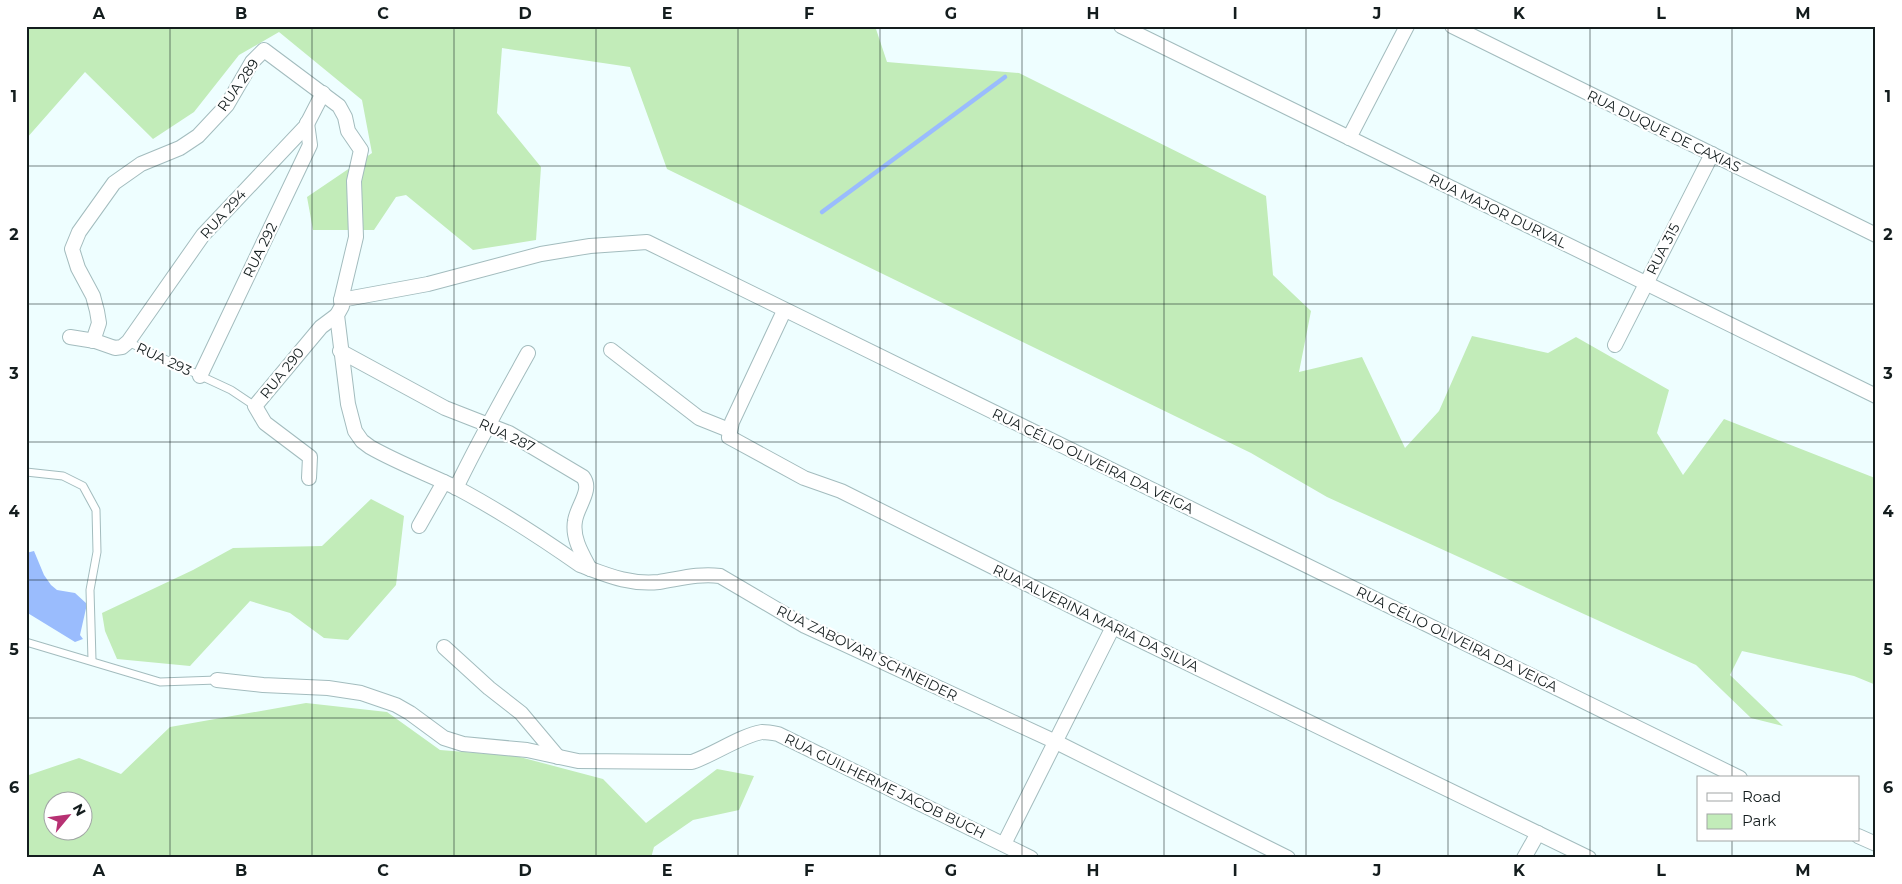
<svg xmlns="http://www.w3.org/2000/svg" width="1902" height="884" font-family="Montserrat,sans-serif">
  <rect width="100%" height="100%" fill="#eefeff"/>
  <g fill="#c2ecb9" fill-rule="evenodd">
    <path d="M26,26H875L887,62L1019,73L1266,196L1273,275L1311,311L1299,372L1362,357L1405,448L1439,411L1472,336L1548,353L1576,337L1669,390L1657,433L1683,475L1724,419L1875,478L1876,685L1854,676L1742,651L1730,675L1783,726L1751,718L1696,665L1327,497L1251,453L667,169L630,67L502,48L497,113L541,167L536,240L473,250L406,195L396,197L374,230H313L307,197L372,153L362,100L279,32L239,55L194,112L153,139L85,72L26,139Z"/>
    <path d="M371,499L404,516L396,585L348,640L324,638L290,613L250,601L190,666L117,659L105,631L102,613L193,570L233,548L322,546Z"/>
    <path d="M306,703L387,712L440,750L516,756L603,779L646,823L717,769L754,776L739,810L693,820L654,847L651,858H26V776L79,758L121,774L170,727ZM52,802H82V832H52Z"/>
  </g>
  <path fill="#9abcfd" d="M34,551L44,575L51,585L57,590L75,593L87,604L80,635L83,639L75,642L26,612V553Z"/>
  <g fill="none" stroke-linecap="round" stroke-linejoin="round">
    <path stroke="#9abcfd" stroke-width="4.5" d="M822,212L1005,77"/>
    <g stroke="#a3bcbe" stroke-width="9">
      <g id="service">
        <path d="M128,342L231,390L255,406"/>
        <path d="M26,472L63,476L83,486L96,510L97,552L90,590L92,660"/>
        <path d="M26,642L160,682L217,680"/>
      </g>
    </g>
    <g stroke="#a3bcbe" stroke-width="16">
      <g id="minor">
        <path d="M1121,26L1876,396"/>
        <path d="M1452,26L1876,235"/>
        <path d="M1349,138L1407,26"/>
        <path d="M341,300L428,284L541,254L590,246L647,242L1740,778"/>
        <path d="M784,311L732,422L729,437L804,478L841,491L1113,627L1589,858"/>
        <path d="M70,337L95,341L115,348L122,347L128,342L203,235L306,126L323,93"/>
        <path d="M93,341L99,323L97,311L93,296L78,268L72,249L79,232L114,183L141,164L180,148L198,136L227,105L252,62L264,50L339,106L345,117L348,131L361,150L354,181L356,237L341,300L342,306L337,315L348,404L355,431L362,441L370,447C398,463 428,474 457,488C500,511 540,537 580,565C607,575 629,585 659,582C679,579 699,573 720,576L805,626L1056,742L1288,858"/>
        <path d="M1615,345L1712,154"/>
        <path d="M611,350L699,418L729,430"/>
        <path d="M340,351L445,408L509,433L583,477C593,490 577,506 575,521C572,538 582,554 590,569"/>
        <path d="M200,376L310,145L307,123"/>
        <path d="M309,478L310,457L265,423L255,406L321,327L337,315"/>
        <path d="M456,488C478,442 503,398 528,353"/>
        <path d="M419,526L444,482"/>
        <path d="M444,647L489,688L521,713L558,757"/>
        <path d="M217,680L263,685L328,688L361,693L396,705L410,713L444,738L463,744L527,750L578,761L692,762C715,754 740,736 762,732C768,732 773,733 778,734L1031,858"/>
        <path d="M1858,836L1876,844"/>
        <path d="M1004,844L1113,627"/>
        <path d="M1524,858L1538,833"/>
      </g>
    </g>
    <use href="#service" stroke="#fff" stroke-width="7"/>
    <use href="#minor" stroke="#fff" stroke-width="14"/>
  </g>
  <path fill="none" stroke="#141d1e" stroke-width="1" stroke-opacity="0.55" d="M170,26V858M312,26V858M454,26V858M596,26V858M738,26V858M880,26V858M1022,26V858M1164,26V858M1306,26V858M1448,26V858M1590,26V858M1732,26V778M26,166H1876M26,304H1876M26,442H1876M26,580H1876M26,718H1876M1732,840V858"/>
  <g text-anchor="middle" stroke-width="4.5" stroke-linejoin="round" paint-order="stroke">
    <g font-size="14" fill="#141d1e" stroke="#fff">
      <text transform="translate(238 85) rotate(-55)" y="5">RUA 289</text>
      <text transform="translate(1664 131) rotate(26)" y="5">RUA DUQUE DE CAXIAS</text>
      <text transform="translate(1498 211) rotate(26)" y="5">RUA MAJOR DURVAL</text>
      <text transform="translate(223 214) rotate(-48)" y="5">RUA 294</text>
      <text transform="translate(1663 249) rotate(-63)" y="5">RUA 315</text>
      <text transform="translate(260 250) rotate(-64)" y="5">RUA 292</text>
      <text transform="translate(164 359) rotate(25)" y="5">RUA 293</text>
      <text transform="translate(282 373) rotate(-51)" y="5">RUA 290</text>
      <text transform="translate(507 435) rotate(25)" y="5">RUA 287</text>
      <text transform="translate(1093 461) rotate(26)" y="5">RUA CÉLIO OLIVEIRA DA VEIGA</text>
      <text transform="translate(1096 618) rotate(26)" y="5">RUA ALVERINA MARIA DA SILVA</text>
      <text transform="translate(1457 639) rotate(26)" y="5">RUA CÉLIO OLIVEIRA DA VEIGA</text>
      <text transform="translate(867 653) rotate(26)" y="5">RUA ZABOVARI SCHNEIDER</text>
      <text transform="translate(885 786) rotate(26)" y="5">RUA GUILHERME JACOB BUCH</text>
    </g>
  </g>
  <rect width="1902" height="884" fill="none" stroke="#ffffff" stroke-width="55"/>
  <rect x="1697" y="776" width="162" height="65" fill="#ffffff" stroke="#a1a5a5"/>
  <rect x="1707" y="793" width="25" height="8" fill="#ffffff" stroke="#a1a5a5"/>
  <text x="1742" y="802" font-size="15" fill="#141d1e">Road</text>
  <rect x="1707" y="814" width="25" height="15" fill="#c2ecb9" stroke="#a1a5a5"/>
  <text x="1742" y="826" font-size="15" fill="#141d1e">Park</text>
  <g transform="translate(68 816) rotate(61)"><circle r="24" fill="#ffffff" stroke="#a1a5a5"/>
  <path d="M0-4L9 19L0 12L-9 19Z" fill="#b73173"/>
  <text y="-8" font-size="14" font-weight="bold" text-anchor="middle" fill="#141d1e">N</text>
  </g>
  <rect x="28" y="28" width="1846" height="828" fill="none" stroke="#141d1e" stroke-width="2"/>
  <g font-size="16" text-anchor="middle" font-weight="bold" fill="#141d1e">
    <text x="99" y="19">A</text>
    <text x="241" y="19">B</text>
    <text x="383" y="19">C</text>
    <text x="525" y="19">D</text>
    <text x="667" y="19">E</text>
    <text x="809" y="19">F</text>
    <text x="951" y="19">G</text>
    <text x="1093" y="19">H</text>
    <text x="1235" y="19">I</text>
    <text x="1377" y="19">J</text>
    <text x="1519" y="19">K</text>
    <text x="1661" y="19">L</text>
    <text x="1803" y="19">M</text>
    <text x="14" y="102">1</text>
    <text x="1888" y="102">1</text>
    <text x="14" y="240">2</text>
    <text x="1888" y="240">2</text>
    <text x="14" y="379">3</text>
    <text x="1888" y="379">3</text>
    <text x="14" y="517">4</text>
    <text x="1888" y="517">4</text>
    <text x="14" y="655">5</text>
    <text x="1888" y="655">5</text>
    <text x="14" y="793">6</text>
    <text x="1888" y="793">6</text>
    <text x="99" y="876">A</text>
    <text x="241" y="876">B</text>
    <text x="383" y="876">C</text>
    <text x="525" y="876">D</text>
    <text x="667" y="876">E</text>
    <text x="809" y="876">F</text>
    <text x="951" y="876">G</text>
    <text x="1093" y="876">H</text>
    <text x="1235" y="876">I</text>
    <text x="1377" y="876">J</text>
    <text x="1519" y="876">K</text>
    <text x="1661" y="876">L</text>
    <text x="1803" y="876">M</text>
  </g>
</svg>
